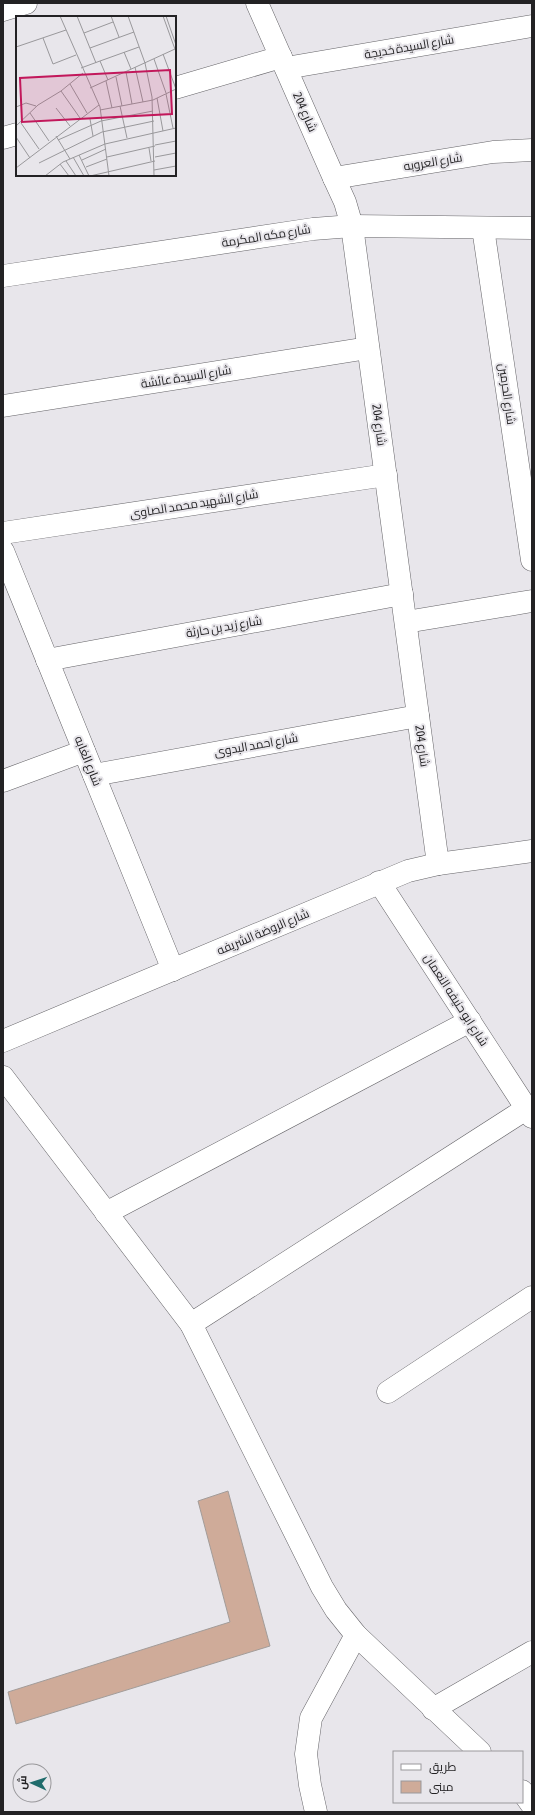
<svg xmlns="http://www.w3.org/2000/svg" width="535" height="1815" font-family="'Asap Condensed',Cairo,sans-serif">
  <rect width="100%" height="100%" fill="#e8e6eb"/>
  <path fill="#cfab99" stroke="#a29c99" d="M228,1491L270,1646L16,1724L8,1692L230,1622L198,1501Z"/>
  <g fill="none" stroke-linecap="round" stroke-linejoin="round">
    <g stroke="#656468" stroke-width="23">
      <g id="minor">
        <path d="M257,3L334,178L345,202L352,226L438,864"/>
        <path d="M3,10L26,3"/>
        <path d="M286,68L532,26"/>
        <path d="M175,88L281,57"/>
        <path d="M3,138L17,134"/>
        <path d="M334,178L493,152L532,150"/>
        <path d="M483,228L532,560"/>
        <path d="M3,276L313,229L352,226L532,228"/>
        <path d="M3,406L368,348"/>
        <path d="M3,533L386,475"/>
        <path d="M3,551L173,970"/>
        <path d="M406,622L532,601"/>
        <path d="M47,660L402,594"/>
        <path d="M94,775L418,716"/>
        <path d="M3,781L84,751"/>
        <path d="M379,882L532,1117"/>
        <path d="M3,1041L408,871L438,864L532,851"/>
        <path d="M3,1077L191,1324L322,1587L336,1610L356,1635L480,1752"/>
        <path d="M106,1213L470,1021"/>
        <path d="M191,1324L526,1109"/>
        <path d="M388,1392L532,1297"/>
        <path d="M433,1709L532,1652"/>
        <path d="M522,1791L532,1805"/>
        <path d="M316,1812L310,1785L306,1754L311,1718L356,1635"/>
      </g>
    </g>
    <use href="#minor" stroke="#fff" stroke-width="22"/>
  </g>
  <g text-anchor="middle" stroke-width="4" stroke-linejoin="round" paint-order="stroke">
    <g font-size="12" fill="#232224" stroke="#e8e6eb">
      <text transform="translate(409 47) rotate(-10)" y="4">شارع السيدة خديجة</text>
      <text transform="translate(305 112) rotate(66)" y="4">شارع 204</text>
      <text transform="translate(433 162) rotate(-9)" y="4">شارع العروبه</text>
      <text transform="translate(266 236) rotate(-9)" y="4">شارع مكه المكرمة</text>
      <text transform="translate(186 377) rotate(-9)" y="4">شارع السيدة عائشة</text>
      <text transform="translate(507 394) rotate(82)" y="4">شارع الحرمين</text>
      <text transform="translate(379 425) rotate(82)" y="4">شارع 204</text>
      <text transform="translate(194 504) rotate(-9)" y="4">شارع الشهيد محمد الصاوى</text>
      <text transform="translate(224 627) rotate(-10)" y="4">شارع زيد بن حارثة</text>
      <text transform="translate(256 745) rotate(-10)" y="4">شارع احمد البدوى</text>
      <text transform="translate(422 746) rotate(82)" y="4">شارع 204</text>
      <text transform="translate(88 761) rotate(68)" y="4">شارع الغابه</text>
      <text transform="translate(263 932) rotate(-23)" y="4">شارع الروضة الشريفه</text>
      <text transform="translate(456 1000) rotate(57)" y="4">شارع ابو حنيفه النعمان</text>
    </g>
  </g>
  <g transform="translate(16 16)">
    <rect width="160" height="160" fill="#e8e6eb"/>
    <path fill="none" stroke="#99989b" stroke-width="1" d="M44,0L84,91L93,160M61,0L80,47M95,0L103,21M112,0L129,47L136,81L138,160M147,0L160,36M150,0L160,29M68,17L97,6M27,22L37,48L60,39M0,31L50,14M74,32L118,16M108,36L115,53M147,38L160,73M138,43L150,77M119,51L127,86M65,52L84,45M110,56L116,88M100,61L106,90M92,64L84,45L123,31M90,65L96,92M54,68L71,97M74,72L159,33M45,75L64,102M150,78L157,112M141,82L147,115M104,90L111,122M0,91L10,87L20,90M40,92L54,110M84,94L137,84L160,73M14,97L33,125M74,103L77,120M5,107L23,133M0,110L22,89L45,75L67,57M40,120L54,143M0,121L14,142M42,124L85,105L137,95M139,129L160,125M133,132L135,145M63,139L73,160M57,141L68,160M91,141L139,130M139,141L160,137M66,144L90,133M50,145L60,160M23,147L86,116L138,105M44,148L53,160M70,151L91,143M0,152L83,89M138,154L160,150M29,160L47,146L89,128L160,112M74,160L139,145"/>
    <path fill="#c2185b" fill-opacity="0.15" stroke="#c2185b" stroke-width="2" d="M154,54L156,98L6,106L4,62Z"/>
    <rect width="160" height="160" fill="none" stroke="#232224" stroke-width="2"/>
  </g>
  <rect width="535" height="1815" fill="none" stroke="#232224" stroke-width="8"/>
  <rect x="393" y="1751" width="130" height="52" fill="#e8e6eb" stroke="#99989b"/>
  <rect x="401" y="1764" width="20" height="6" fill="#ffffff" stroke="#99989b"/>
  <text x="429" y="1771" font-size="12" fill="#232224">طريق</text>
  <rect x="401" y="1781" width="20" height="12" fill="#cfab99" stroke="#99989b"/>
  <text x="429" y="1791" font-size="12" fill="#232224">مبنى</text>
  <g transform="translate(32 1783) rotate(273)"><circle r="19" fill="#e8e6eb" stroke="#99989b"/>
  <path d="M0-3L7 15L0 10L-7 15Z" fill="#206c6c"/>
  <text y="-6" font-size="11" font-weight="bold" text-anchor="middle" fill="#232224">ش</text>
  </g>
</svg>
